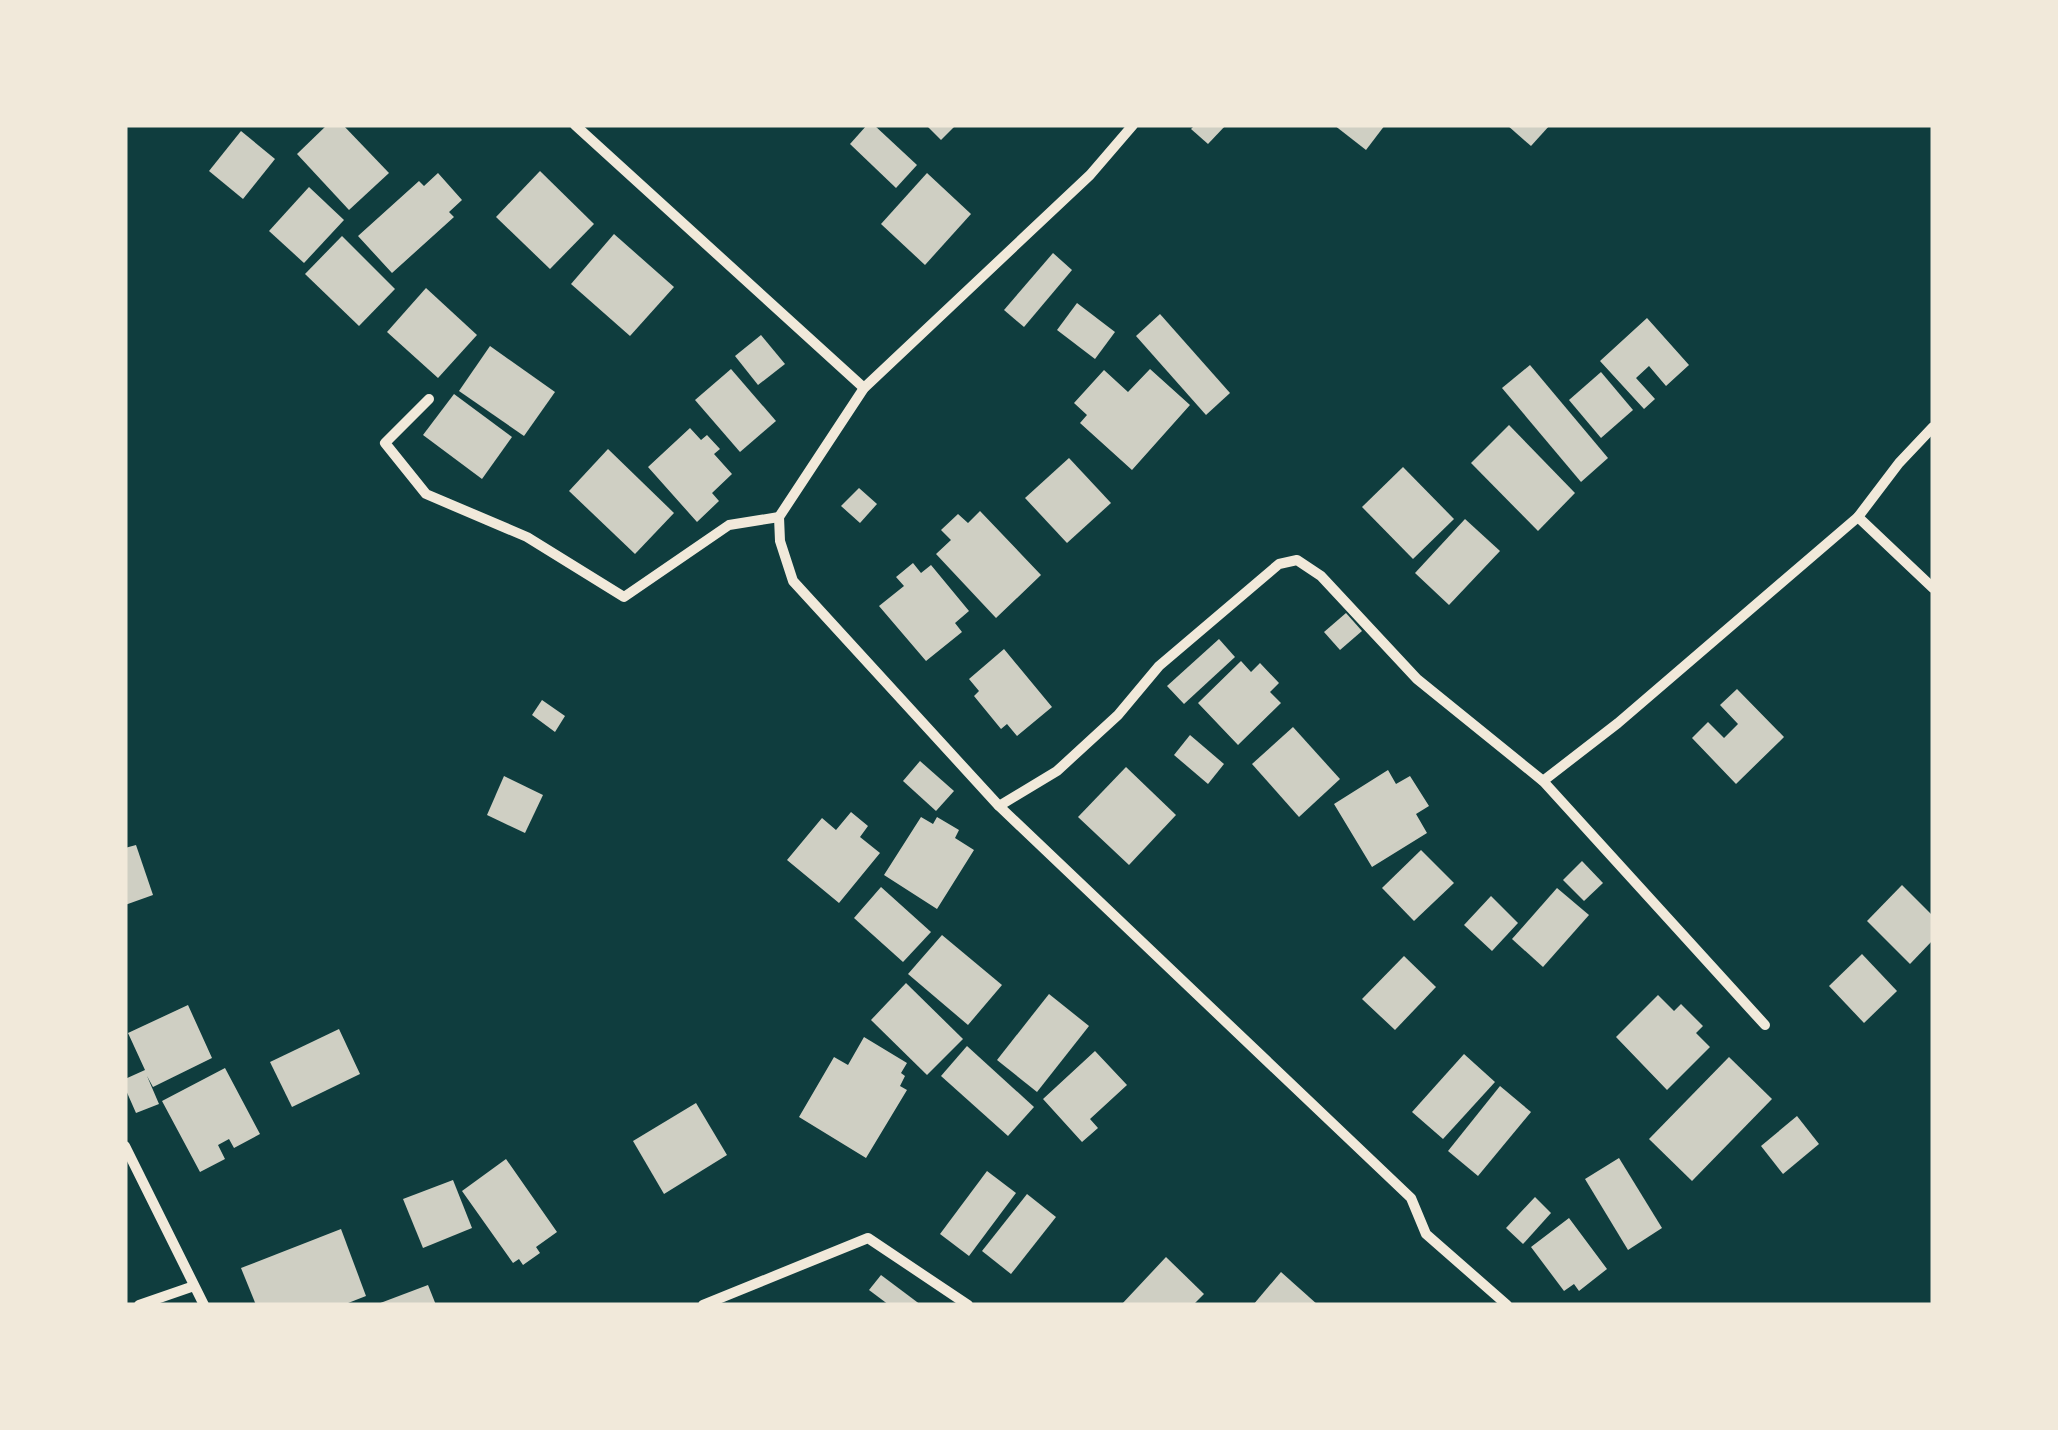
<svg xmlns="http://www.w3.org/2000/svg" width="2058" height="1430" font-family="'Space Grotesk',sans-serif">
  <rect width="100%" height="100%" fill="#0f3d3e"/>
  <g fill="#cfcfc3">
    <path d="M327,125H343L389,173L349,210L297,154Z"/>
    <path d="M867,125H874L917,165L896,188L850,144Z"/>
    <path d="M926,125H956L941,140Z"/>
    <path d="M1195,125H1226L1208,144L1191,129Z"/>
    <path d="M1334,125H1385L1366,150Z"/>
    <path d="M1507,125H1550L1531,146Z"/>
    <path d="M241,131L275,159L243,199L209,171Z"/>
    <path d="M540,171L594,224L550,269L496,217Z"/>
    <path d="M438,173L462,200L449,212L454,217L392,273L358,236L419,181L424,186Z"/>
    <path d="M927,173L971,214L925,265L881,224Z"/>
    <path d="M309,187L344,220L304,263L269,231Z"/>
    <path d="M614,234L674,287L630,336L571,284Z"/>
    <path d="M342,236L395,289L359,326L305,274Z"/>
    <path d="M1053,253L1072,270L1024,327L1004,310Z"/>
    <path d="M426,288L477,335L438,378L387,332Z"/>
    <path d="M1077,303L1115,332L1095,359L1057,330Z"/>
    <path d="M1160,314L1230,393L1206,415L1136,336Z"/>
    <path d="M1647,318L1689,365L1666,386L1649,366L1636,378L1655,399L1644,409L1600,361Z"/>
    <path d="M761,335L785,364L758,385L735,356Z"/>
    <path d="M490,346L555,392L524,436L459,391Z"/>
    <path d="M1530,365L1608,458L1581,482L1502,388Z"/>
    <path d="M731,369L776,421L740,452L695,400Z"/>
    <path d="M1150,369L1190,405L1132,470L1080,423L1087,415L1074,403L1104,370L1128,392Z"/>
    <path d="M1601,372L1633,410L1601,438L1569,400Z"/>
    <path d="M454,394L512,437L482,479L423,435Z"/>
    <path d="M1509,425L1575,493L1538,531L1471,463Z"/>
    <path d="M690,428L701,440L707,435L720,449L714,454L732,474L712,493L719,501L697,522L648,467Z"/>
    <path d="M608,449L674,513L635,554L569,491Z"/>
    <path d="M1069,458L1111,503L1067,543L1025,498Z"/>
    <path d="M1403,467L1454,519L1413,559L1362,507Z"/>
    <path d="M859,488L877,504L860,523L841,506Z"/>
    <path d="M980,511L1041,575L996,618L936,554L951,540L941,530L958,514L968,523Z"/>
    <path d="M1465,519L1500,551L1449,605L1415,573Z"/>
    <path d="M913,563L921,573L931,565L969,611L955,623L962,632L926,661L879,606L904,586L896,577Z"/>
    <path d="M1346,613L1362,631L1340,650L1324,632Z"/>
    <path d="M1219,639L1235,657L1184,704L1167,686Z"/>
    <path d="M1004,649L1052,707L1017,736L1007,724L1001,729L974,696L979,691L969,679Z"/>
    <path d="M1241,661L1251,672L1260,663L1279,683L1270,692L1281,703L1238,745L1198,703Z"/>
    <path d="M1737,689L1784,737L1736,784L1692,738L1708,722L1724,738L1738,724L1720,705Z"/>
    <path d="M542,700L565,716L555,732L532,715Z"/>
    <path d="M1293,727L1340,779L1299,817L1252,764Z"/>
    <path d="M1190,735L1224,764L1208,784L1174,755Z"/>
    <path d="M920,761L954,791L936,811L903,781Z"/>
    <path d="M1126,767L1176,815L1129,865L1078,817Z"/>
    <path d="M1388,770L1396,784L1410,776L1429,806L1416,814L1427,833L1372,867L1334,804Z"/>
    <path d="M504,776L543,795L525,833L487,815Z"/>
    <path d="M851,812L868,826L860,837L880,853L839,903L787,860L822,818L836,830Z"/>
    <path d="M921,817L933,824L937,817L959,830L955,838L974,850L937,909L884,875Z"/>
    <path d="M136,845L153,895L125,905V848Z"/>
    <path d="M1421,850L1454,883L1414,921L1382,888Z"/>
    <path d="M1582,861L1603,883L1584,901L1563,880Z"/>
    <path d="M1902,885L1933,916V940L1910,964L1867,921Z"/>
    <path d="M881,887L931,932L903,962L854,918Z"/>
    <path d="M1557,888L1589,915L1543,967L1512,939Z"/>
    <path d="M1491,896L1518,923L1492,951L1464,925Z"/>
    <path d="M942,935L1002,985L968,1025L908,974Z"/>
    <path d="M1862,954L1897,991L1864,1023L1829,986Z"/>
    <path d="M1404,956L1436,987L1395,1030L1362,999Z"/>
    <path d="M906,983L963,1039L927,1075L871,1020Z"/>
    <path d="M1049,994L1089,1026L1037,1092L997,1060Z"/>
    <path d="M1658,995L1674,1011L1681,1004L1703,1026L1696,1033L1710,1047L1667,1090L1616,1037Z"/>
    <path d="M188,1005L212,1058L153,1087L147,1076L159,1104L136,1113L125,1088V1079L145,1070L128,1033Z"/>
    <path d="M339,1029L360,1074L292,1107L270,1062Z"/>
    <path d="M864,1037L907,1063L901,1073L905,1076L900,1086L907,1090L866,1158L799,1117L834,1057L848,1065Z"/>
    <path d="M967,1046L1034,1107L1008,1136L941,1076Z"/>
    <path d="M1095,1051L1127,1085L1090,1119L1098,1128L1082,1142L1043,1099Z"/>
    <path d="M1464,1054L1495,1082L1443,1139L1412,1112Z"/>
    <path d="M1729,1057L1772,1099L1692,1181L1649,1139Z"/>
    <path d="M225,1068L260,1134L234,1148L229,1139L218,1145L225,1159L200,1172L162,1101Z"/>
    <path d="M1500,1086L1531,1112L1478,1176L1448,1151Z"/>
    <path d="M696,1103L727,1155L664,1194L633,1141Z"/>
    <path d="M1797,1116L1819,1144L1783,1174L1761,1146Z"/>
    <path d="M1619,1158L1662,1228L1628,1250L1585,1179Z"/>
    <path d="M506,1159L557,1232L536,1247L540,1253L523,1265L519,1259L513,1263L462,1191Z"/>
    <path d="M987,1171L1016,1193L969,1256L940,1234Z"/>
    <path d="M453,1180L472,1228L423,1248L403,1199Z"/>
    <path d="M1027,1194L1056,1217L1011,1274L982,1251Z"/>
    <path d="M1535,1197L1551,1213L1523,1244L1506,1228Z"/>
    <path d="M1569,1218L1607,1269L1579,1291L1574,1284L1564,1291L1531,1247Z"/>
    <path d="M341,1229L366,1296L343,1305H256L241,1268Z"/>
    <path d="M1166,1257L1204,1294L1193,1305H1121Z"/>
    <path d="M1281,1272L1318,1305H1253Z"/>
    <path d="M881,1275L921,1305H889L869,1290Z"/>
    <path d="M428,1285L436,1305H375Z"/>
  </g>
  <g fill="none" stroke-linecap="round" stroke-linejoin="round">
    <g stroke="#f1e9da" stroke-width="10">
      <path d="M575,125L864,388"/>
      <path d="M1133,125L1090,175L864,388L779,517L780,541L793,581L999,806L1411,1198L1426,1234L1507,1305"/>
      <path d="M429,399L385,443L426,494L527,537L624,597L729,525L779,517"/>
      <path d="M1858,517L1933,588"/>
      <path d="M1543,781L1618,723L1858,517L1899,463L1933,427"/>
      <path d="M999,806L1057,771L1118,715L1159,666L1279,564L1297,560L1321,576L1417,679L1543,781L1765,1025"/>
      <path d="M125,1146L204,1305"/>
      <path d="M139,1305L194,1286"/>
      <path d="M703,1305L868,1238L968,1305"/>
    </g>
  </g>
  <rect width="2058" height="1430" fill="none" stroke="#f1e9da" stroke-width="255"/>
</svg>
